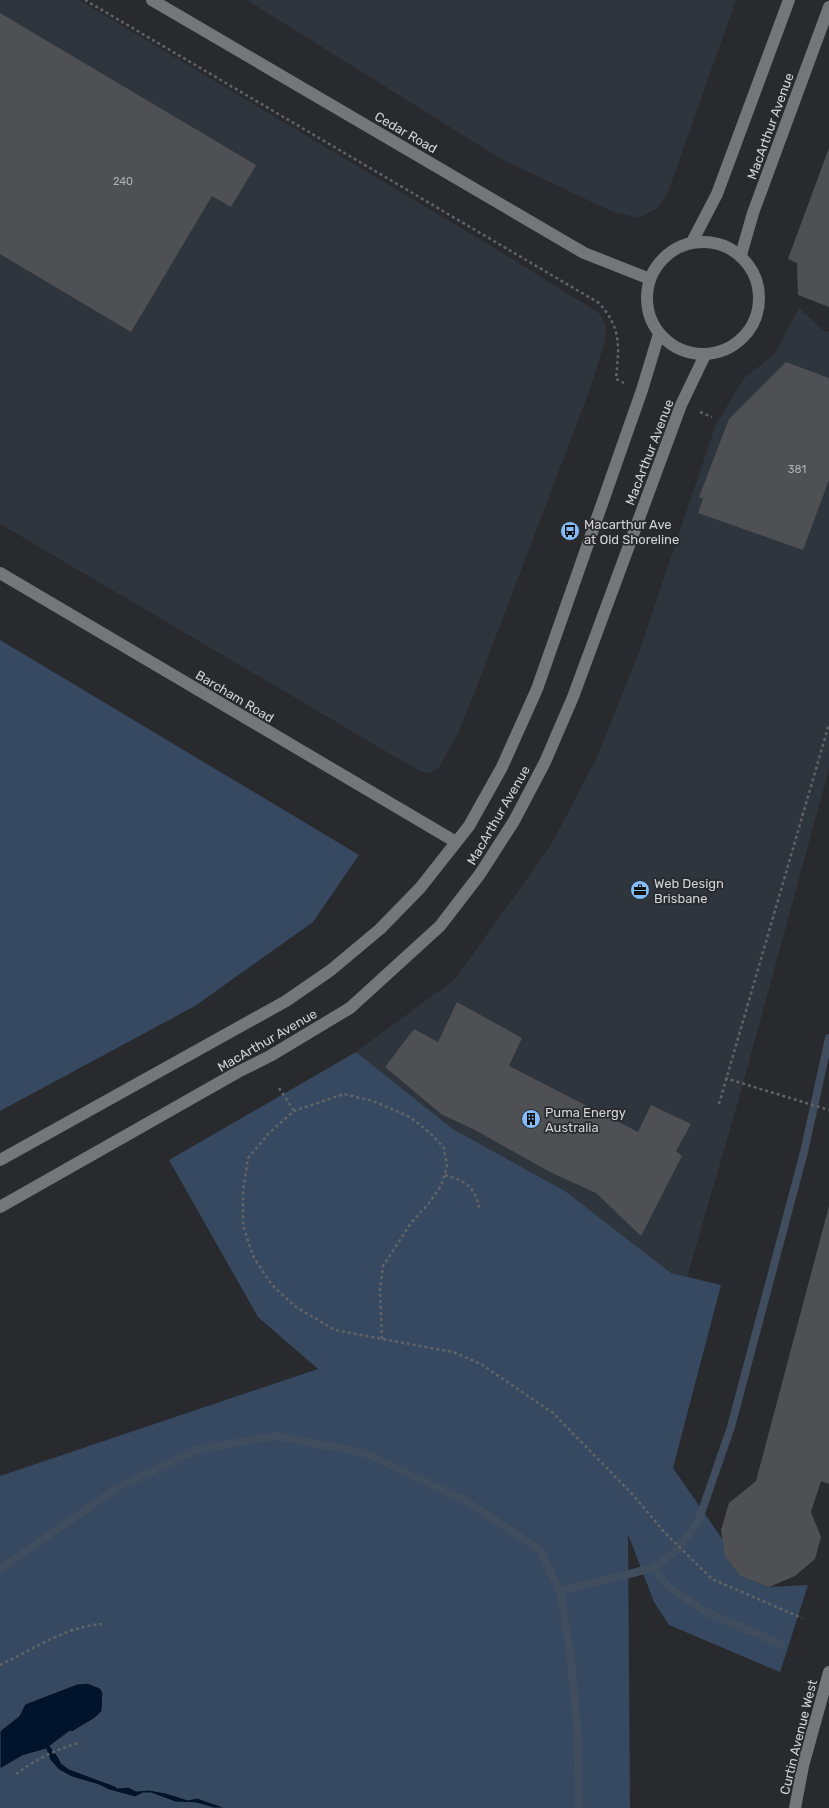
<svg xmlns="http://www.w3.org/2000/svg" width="829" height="1808" font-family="Rubik,sans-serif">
  <rect width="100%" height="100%" fill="#282a2d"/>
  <g fill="#2f353c">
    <path d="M0,0H79L496,249L599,313L603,319L606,328L605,341L590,389L474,694L457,736L439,767L432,772L425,773L416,769L0,524Z"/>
    <path d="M247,0H736L668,192L657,208L639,218L613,212L501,159Z"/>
    <path d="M799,308L823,330L829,332V769L738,1102L687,1277L671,1273L565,1191L453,1129L356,1052L455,979L551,845L597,757L639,652L716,424L745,377L774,355Z"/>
  </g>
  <g fill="#364960">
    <path d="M0,640L359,855L313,922L195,1006L0,1111Z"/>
    <path d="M356,1052L453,1129L565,1191L671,1273L721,1285L673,1468L734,1556L740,1576L769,1587L808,1585L780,1672L669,1625L654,1602L628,1534L630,1808H0V1476L318,1369L258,1317L169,1160Z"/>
  </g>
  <path fill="#01142c" stroke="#3f4d5e" d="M87,1683L100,1688L103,1693L102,1711L95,1718L72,1732L70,1731L50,1746L59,1758L61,1763L69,1769L115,1786L117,1788L128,1787L136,1791L149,1790L166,1793L188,1800L197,1798L226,1808H214L196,1803L175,1802L151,1793H143L135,1797L109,1790L99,1785L72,1777L59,1770L50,1760L46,1749L22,1756L0,1769V1731L19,1716L25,1704L77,1684Z"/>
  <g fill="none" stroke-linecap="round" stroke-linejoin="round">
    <g stroke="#3f4d5e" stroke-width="8">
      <path d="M653,1568L670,1588L706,1612L781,1644"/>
      <path d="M0,1569L117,1488L196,1450L276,1436L365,1453L466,1501L540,1550L560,1591L570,1651L578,1734L579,1808"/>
      <path d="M560,1591L653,1568L676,1551L698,1522L731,1427L804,1152L829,1038"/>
    </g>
  </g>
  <g fill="#4e5053">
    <path d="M0,13L256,165L231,207L212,196L131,332L0,254Z"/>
    <path d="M829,148V307L798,295L797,263L788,259Z"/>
    <path d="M786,362L829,378V480L803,550L698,513L703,499L699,497L729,419Z"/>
    <path d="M457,1002L522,1038L509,1066L638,1132L651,1105L691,1124L676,1151L682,1156L641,1236L596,1193L548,1171L475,1130L441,1114L385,1067L414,1029L438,1042Z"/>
    <path d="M829,1206V1484L821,1481L811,1512L821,1537L815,1559L795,1576L769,1587L740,1576L725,1556L721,1530L729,1503L756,1481Z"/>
  </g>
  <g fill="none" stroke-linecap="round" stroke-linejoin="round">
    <g stroke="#616366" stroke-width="2.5" stroke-dasharray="3 3" stroke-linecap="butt">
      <path d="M85,0L599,303C622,329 619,346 616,379L624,383"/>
      <path d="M700,412L712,417"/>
      <path d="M725,1078L829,1110"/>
      <path d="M279,1088L294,1111"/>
      <path d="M719,1104L829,724"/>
      <path d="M445,1175C468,1181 475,1188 480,1211"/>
      <path d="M382,1339L380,1289L383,1266L411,1223L429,1203L441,1186L447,1167L444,1148L430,1133L410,1117L373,1101L344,1094L294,1111L269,1133L248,1158L243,1192V1226L254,1258L272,1285L296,1307L335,1330L382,1339L453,1352L481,1364L553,1413L634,1496L665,1533L712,1579L802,1618"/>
      <path d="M0,1665C32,1650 67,1626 102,1624"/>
      <path d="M16,1774C35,1760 55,1750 78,1743"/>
    </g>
    <g stroke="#747679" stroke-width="12">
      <path d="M152,0L584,253L650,279"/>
      <circle cx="703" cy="298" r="56"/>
      <path d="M692,242L717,194L789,0"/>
      <path d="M741,255L753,213L829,7"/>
      <path d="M0,573L456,842"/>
      <path d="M0,1160L286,1001L331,970L380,929L420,888L469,826L502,767L537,689L642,390L659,334"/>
      <path d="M0,1207L238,1072L270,1056L350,1008L440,926L480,874L514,821L545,762L573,697L681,405L705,355"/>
      <path d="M795,1808L803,1766L829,1672"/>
    </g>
  </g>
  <defs>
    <g id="bus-disc" transform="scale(1)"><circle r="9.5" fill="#84bbfb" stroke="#282a2d"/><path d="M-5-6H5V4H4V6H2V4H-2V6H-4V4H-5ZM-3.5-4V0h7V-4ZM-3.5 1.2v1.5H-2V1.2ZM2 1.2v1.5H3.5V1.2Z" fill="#111"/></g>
    <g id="office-disc" transform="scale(1)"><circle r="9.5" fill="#84bbfb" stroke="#282a2d"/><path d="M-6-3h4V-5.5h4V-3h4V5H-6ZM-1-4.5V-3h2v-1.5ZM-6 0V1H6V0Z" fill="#111"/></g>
    <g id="building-disc" transform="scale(1)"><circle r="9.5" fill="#84bbfb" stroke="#282a2d"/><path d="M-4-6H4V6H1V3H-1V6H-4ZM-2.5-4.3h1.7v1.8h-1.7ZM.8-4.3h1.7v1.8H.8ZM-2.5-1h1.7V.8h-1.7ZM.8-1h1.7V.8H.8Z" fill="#111"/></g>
  </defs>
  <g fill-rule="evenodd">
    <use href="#bus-disc" x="570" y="531"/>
    <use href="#office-disc" x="640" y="890"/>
    <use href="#building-disc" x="531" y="1119"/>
  </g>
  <g text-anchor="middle" stroke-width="3.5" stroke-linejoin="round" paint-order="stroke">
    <g font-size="11" fill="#b0b2b4">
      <text x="123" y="185">240</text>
      <text x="797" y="473">381</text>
    </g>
    <g font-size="13" fill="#d1d3d4" stroke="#282a2d">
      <text transform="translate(770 126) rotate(-70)" y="5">MacArthur Avenue</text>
      <text transform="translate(406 132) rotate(30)" y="5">Cedar Road</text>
      <text transform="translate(649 452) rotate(-69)" y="5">MacArthur Avenue</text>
      <text transform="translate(235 696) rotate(31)" y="5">Barcham Road</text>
      <text transform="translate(498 815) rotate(-60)" y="5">MacArthur Avenue</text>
      <text transform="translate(267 1040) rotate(-30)" y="5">MacArthur Avenue</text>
      <text transform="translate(798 1737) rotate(-76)" y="5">Curtin Avenue West</text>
    </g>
    <g font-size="13" fill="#d1d3d4" stroke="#282a2d" text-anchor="start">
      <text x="584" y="529">Macarthur Ave<tspan x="584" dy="15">at Old Shoreline</tspan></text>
      <text x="654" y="888">Web Design<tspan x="654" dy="15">Brisbane</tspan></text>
      <text x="545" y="1117">Puma Energy<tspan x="545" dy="15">Australia</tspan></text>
    </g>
  </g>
</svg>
